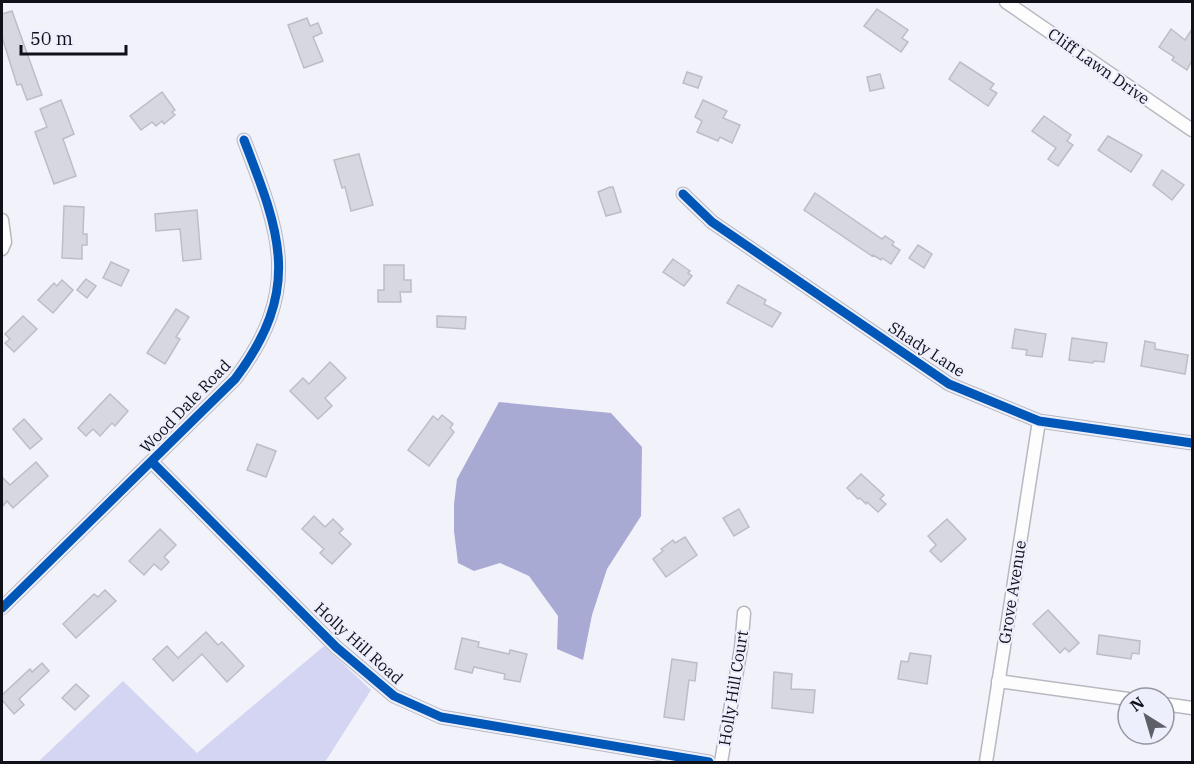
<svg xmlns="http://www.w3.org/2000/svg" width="1194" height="764" font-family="'IBM Plex Serif',serif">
  <rect width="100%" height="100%" fill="#f2f2fa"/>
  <path fill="#d4d5f3" d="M324,646L371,690L325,762H38L123,681L197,753Z"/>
  <path fill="#a9aad4" d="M499,402L611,413L642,447L641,516L607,569L592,615L583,660L557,649L558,616L529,576L500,563L474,571L458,563L454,531V504L457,479Z"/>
  <g fill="#d7d7e0" stroke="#bdbdc5" stroke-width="1.5">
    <path d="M877,9L908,30L902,38L908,42L901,52L864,26Z"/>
    <path d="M12,11L42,95L27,100L21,84L17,85L2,37V14Z"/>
    <path d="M307,18L310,26L318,23L322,33L313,37L323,61L304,68L288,25Z"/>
    <path d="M1171,29L1185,40L1192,29V60L1187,70L1172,60L1174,57L1159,47Z"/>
    <path d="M960,62L994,84L990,89L997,93L988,106L949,79Z"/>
    <path d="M687,72L702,77L698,88L683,83Z"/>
    <path d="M880,74L884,88L870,91L867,77Z"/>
    <path d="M162,92L175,110L172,112L175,115L164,124L162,121L156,126L152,122L141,130L130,116Z"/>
    <path d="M61,100L74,134L63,139L76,176L54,184L35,132L47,127L40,109Z"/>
    <path d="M703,100L727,111L723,118L740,125L732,143L720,137L718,141L697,132L702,121L695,117Z"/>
    <path d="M1044,116L1071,135L1067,141L1073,145L1058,166L1048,159L1056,148L1032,131Z"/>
    <path d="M1108,136L1142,155L1131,172L1098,150Z"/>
    <path d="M359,154L373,205L351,211L345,187L342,188L334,160Z"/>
    <path d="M1162,170L1184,185L1172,200L1153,185Z"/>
    <path d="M610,187H613L621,212L606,216L598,192Z"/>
    <path d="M815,193L882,239L885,236L894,242L892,245L900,250L891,264L882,258L881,260L873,255L872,256L804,210Z"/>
    <path d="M64,206L84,207L83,234H87V245H82V259L62,258Z"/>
    <path d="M197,210L201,259L183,261L180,229L156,231L155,214Z"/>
    <path d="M918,245L932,254L924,268L909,258Z"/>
    <path d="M673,259L690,271L688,273L692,276L684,286L663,272Z"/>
    <path d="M111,262L129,270L121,286L103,278Z"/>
    <path d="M384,265H404V280H411V292H400L401,302H378V290H384Z"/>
    <path d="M86,279L96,286L87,298L77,290Z"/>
    <path d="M62,280L73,290L53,313L38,300L54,283L57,286Z"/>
    <path d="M738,285L766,300L764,304L781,313L772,327L727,303Z"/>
    <path d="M176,309L189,317L176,337L180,339L165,364L147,353Z"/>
    <path d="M23,316L37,329L14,352L5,343L10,339L5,334Z"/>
    <path d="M437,316L466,317L465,329L437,327Z"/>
    <path d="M1015,329L1046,334L1042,357L1026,355L1027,350L1012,348Z"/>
    <path d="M1072,338L1107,343L1104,362L1094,361L1093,363L1069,360Z"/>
    <path d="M1145,341L1155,343V349L1188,355L1185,374L1141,366Z"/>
    <path d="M330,362L346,378L325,398L332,406L318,419L290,391L303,378L309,384Z"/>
    <path d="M110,394L128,411L115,426L112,423L100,436L93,429L86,436L78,428Z"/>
    <path d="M442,415L453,424L450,428L454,432L429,466L408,450L433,416L438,420Z"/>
    <path d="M24,419L42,439L30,449L13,429Z"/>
    <path d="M257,444L276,451L266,477L247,470Z"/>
    <path d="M36,462L48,476L13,508L7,501L2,507V477L10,485Z"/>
    <path d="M861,474L884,495L880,499L886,504L878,512L867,502L866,504L860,498L858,499L847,488Z"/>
    <path d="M739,509L749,527L734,536L723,518Z"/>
    <path d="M314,516L325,527L333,519L343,529L339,533L351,544L332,564L320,553L324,549L302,529Z"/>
    <path d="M947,519L966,539L941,562L930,551L936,545L928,536Z"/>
    <path d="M160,529L176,545L164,557L169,562L161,570L154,564L144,575L129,561Z"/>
    <path d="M685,537L697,555L666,577L653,559L663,551L661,549L673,540L675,543Z"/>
    <path d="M105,590L116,601L76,638L63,624L94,594L98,597Z"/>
    <path d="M1048,610L1079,643L1069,652L1065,648L1060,653L1033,624Z"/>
    <path d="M206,632L218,645L222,642L244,666L227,682L202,654L173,681L153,659L167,646L178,658Z"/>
    <path d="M1099,635L1140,641L1139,654L1132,653L1131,659L1097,654Z"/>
    <path d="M462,638L479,642L478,647L509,654L510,650L527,654L520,682L504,679L505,674L474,667L472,673L455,669Z"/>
    <path d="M910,653L931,656L927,684L898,679L901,661L908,662Z"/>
    <path d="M672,659L697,663L695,681L689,680L684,720L664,717Z"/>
    <path d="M42,663L49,671L19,699L24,705L14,714L2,700V695L30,669L32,672Z"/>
    <path d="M774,672L792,674L791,689L815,690L813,713L772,708Z"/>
    <path d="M76,684L89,696L75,710L62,698Z"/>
  </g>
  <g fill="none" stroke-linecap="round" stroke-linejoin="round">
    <g stroke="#b8b8c0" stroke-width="15">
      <g id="minor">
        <path d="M1006,2L1192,130"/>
        <path d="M683,194L712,222L949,384L1039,421L1192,443"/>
        <path d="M2,220L5,242L2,249"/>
        <path d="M152,462L336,647L394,696L441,717L709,762"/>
        <path d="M2,608L235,379C302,290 281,235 244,140"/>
        <path d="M998,681L1128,699"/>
        <path d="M1164,704L1192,708"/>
        <path d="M721,762L741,648L744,613"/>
        <path d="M986,762L1039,421"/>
      </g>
    </g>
    <use href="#minor" stroke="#fdfdfe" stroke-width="12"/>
    <g stroke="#eeeffd" stroke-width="13">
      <g id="cycleway">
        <path d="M683,194L712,222L949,384L1039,421L1192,443"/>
        <path d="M152,462L336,647L394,696L441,717L709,762"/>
        <path d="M2,608L235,379C302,290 281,235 244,140"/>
      </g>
    </g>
    <use href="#cycleway" stroke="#0057b8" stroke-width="9"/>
  </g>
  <g text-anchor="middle" stroke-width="4.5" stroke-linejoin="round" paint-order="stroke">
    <g font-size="16" fill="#0f1018" stroke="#eeeffd">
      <text transform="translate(1099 66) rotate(35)" y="6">Cliff Lawn Drive</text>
      <text transform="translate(927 349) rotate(33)" y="6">Shady Lane</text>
      <text transform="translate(185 406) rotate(-46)" y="6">Wood Dale Road</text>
      <text transform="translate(1012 592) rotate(-81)" y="6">Grove Avenue</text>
      <text transform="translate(359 643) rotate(42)" y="6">Holly Hill Road</text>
      <text transform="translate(733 688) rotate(-81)" y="6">Holly Hill Court</text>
    </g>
  </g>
  <rect width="1194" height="764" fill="none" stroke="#0f1018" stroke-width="6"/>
  <g transform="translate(1146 716) rotate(323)"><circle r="28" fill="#eeeffd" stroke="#9596a1" stroke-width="1.5"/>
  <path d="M0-4.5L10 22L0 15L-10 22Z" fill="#5e5f67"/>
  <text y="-9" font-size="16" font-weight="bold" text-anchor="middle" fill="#0f1018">N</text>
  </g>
  <path d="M21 45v9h105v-9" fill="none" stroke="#0f1018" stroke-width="3"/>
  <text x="30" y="45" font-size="18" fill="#0f1018" stroke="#eeeffd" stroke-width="4.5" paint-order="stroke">50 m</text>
</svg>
